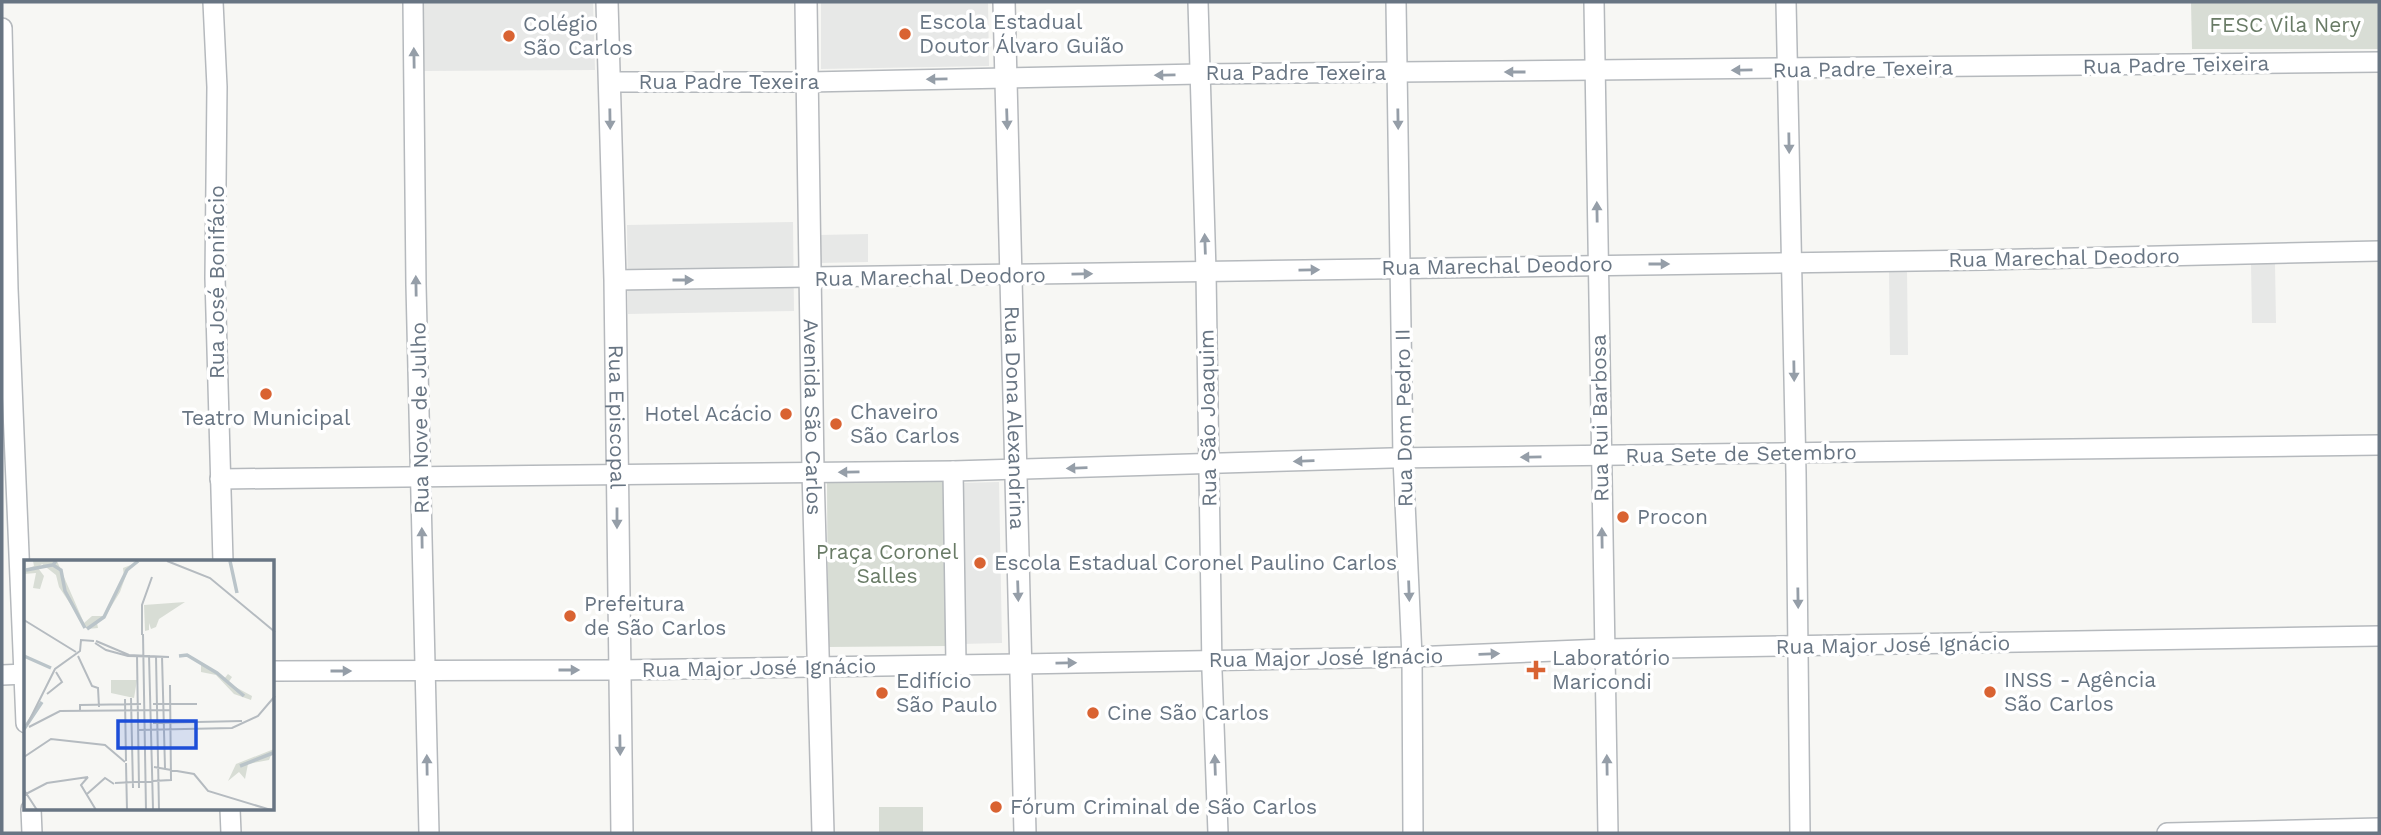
<svg xmlns="http://www.w3.org/2000/svg" width="2381" height="835" font-family="'Work Sans',sans-serif">
  <rect width="100%" height="100%" fill="#f7f7f4"/>
  <g fill="#e7e8e7">
    <path d="M423,2H593L595,70L424,71Z"/>
    <path d="M821,2H988L989,66L821,69Z"/>
    <path d="M793,222L794,311L628,314L627,225Z"/>
    <path d="M868,234V262L819,263V235Z"/>
    <path d="M2251,264H2275L2276,323H2252Z"/>
    <path d="M1907,270L1908,355H1890L1889,271Z"/>
    <path d="M999,482L1002,643L961,644L958,483Z"/>
  </g>
  <g fill="#d8ddd5">
    <path d="M2191,2H2379V49H2192Z"/>
    <path d="M946,481L948,646L828,647L827,482Z"/>
    <rect x="879" y="807" width="44" height="26"/>
  </g>
  <g fill="none" stroke-linecap="round" stroke-linejoin="round">
    <g stroke="#b5b9bd" stroke-width="22">
      <g id="secondary">
        <path d="M213,2L217,87L215,278L223,562"/>
        <path d="M413,2L416,285L429,833"/>
        <path d="M1198,2L1206,272L1212,671L1218,833"/>
        <path d="M1396,2L1403,458L1412,657L1413,833"/>
        <path d="M1594,2L1608,833"/>
        <path d="M1786,2L1796,473L1800,833"/>
        <path d="M2,28L8,289L26,723"/>
        <path d="M609,82H808L1200,74L2379,62"/>
        <path d="M615,280L1984,260L2379,251"/>
        <path d="M953,471L956,664"/>
        <path d="M220,479L953,471L1391,458L2379,445"/>
        <path d="M273,671L619,670L1020,664L1412,657L1605,649L2379,636"/>
        <path d="M2,675L26,674"/>
        <path d="M31,809L32,833"/>
        <path d="M230,809L231,833"/>
        <path d="M2167,833L2379,828"/>
      </g>
    </g>
    <g stroke="#b6b9bd" stroke-width="24">
      <g id="primary">
        <path id="s1" d="M607,2L615,280L622,833"/>
        <path id="s2" d="M806,2L813,471L823,833"/>
        <path id="s3" d="M1004,2L1025,833"/>
      </g>
    </g>
    <use href="#secondary" stroke="#fff" stroke-width="19"/>
    <use href="#primary" stroke="#fff" stroke-width="21"/>
  </g>
  <defs><path id="oneway-solid" d="M-6-.8H1V-3.2L6.5 0L1 3.2V.8H-6Z" transform="scale(1.75)"/></defs>
  <g fill="#959ea8">
    <use href="#oneway-solid" transform="translate(414 58) rotate(-91)"/>
    <use href="#oneway-solid" transform="translate(1742 70) rotate(179)"/>
    <use href="#oneway-solid" transform="translate(1515 72) rotate(180)"/>
    <use href="#oneway-solid" transform="translate(1165 75) rotate(179)"/>
    <use href="#oneway-solid" transform="translate(937 79) rotate(179)"/>
    <use href="#oneway-solid" transform="translate(610 119) rotate(89)"/>
    <use href="#oneway-solid" transform="translate(1007 119) rotate(88)"/>
    <use href="#oneway-solid" transform="translate(1398 119) rotate(89)"/>
    <use href="#oneway-solid" transform="translate(1789 143) rotate(89)"/>
    <use href="#oneway-solid" transform="translate(1597 212) rotate(-91)"/>
    <use href="#oneway-solid" transform="translate(1205 244) rotate(-92)"/>
    <use href="#oneway-solid" transform="translate(1659 264)"/>
    <use href="#oneway-solid" transform="translate(1309 270) rotate(-1)"/>
    <use href="#oneway-solid" transform="translate(1082 274) rotate(-1)"/>
    <use href="#oneway-solid" transform="translate(683 280)"/>
    <use href="#oneway-solid" transform="translate(416 286) rotate(-91)"/>
    <use href="#oneway-solid" transform="translate(1794 371) rotate(89)"/>
    <use href="#oneway-solid" transform="translate(1531 457) rotate(179)"/>
    <use href="#oneway-solid" transform="translate(1304 461) rotate(178)"/>
    <use href="#oneway-solid" transform="translate(1077 468) rotate(178)"/>
    <use href="#oneway-solid" transform="translate(849 472) rotate(179)"/>
    <use href="#oneway-solid" transform="translate(617 518) rotate(90)"/>
    <use href="#oneway-solid" transform="translate(422 538) rotate(-91)"/>
    <use href="#oneway-solid" transform="translate(1602 538) rotate(-91)"/>
    <use href="#oneway-solid" transform="translate(1018 591) rotate(88)"/>
    <use href="#oneway-solid" transform="translate(1409 591) rotate(88)"/>
    <use href="#oneway-solid" transform="translate(1798 598) rotate(89)"/>
    <use href="#oneway-solid" transform="translate(1489 654) rotate(-2)"/>
    <use href="#oneway-solid" transform="translate(1066 663) rotate(-1)"/>
    <use href="#oneway-solid" transform="translate(569 670)"/>
    <use href="#oneway-solid" transform="translate(341 671)"/>
    <use href="#oneway-solid" transform="translate(620 745) rotate(89)"/>
    <use href="#oneway-solid" transform="translate(427 765) rotate(-91)"/>
    <use href="#oneway-solid" transform="translate(1215 765) rotate(-92)"/>
    <use href="#oneway-solid" transform="translate(1607 765) rotate(-91)"/>
  </g>
  <g fill="#d96332" stroke="#fff" stroke-width="2.5">
    <circle cx="905" cy="34" r="7"/>
    <circle cx="509" cy="36" r="7"/>
    <circle cx="266" cy="394" r="7"/>
    <circle cx="786" cy="414" r="7"/>
    <circle cx="836" cy="424" r="7"/>
    <circle cx="1623" cy="517" r="7"/>
    <circle cx="980" cy="563" r="7"/>
    <circle cx="570" cy="616" r="7"/>
    <path d="M1532.5 659.5h7v7h7v7h-7v7h-7v-7h-7v-7h7z"/>
    <circle cx="1990" cy="692" r="7"/>
    <circle cx="882" cy="693" r="7"/>
    <circle cx="1093" cy="713" r="7"/>
    <circle cx="996" cy="807" r="7"/>
  </g>
  <g text-anchor="middle" stroke-width="7" stroke-linejoin="round" paint-order="stroke">
    <g font-size="21" fill="#687583" stroke="#fff" text-anchor="start">
      <text x="919" y="29">Escola Estadual<tspan x="919" dy="24">Doutor Álvaro Guião</tspan></text>
      <text x="523" y="31">Colégio<tspan x="523" dy="24">São Carlos</tspan></text>
      <text x="850" y="419">Chaveiro<tspan x="850" dy="24">São Carlos</tspan></text>
      <text x="772" y="421" text-anchor="end">Hotel Acácio</text>
      <text x="266" y="425" text-anchor="middle">Teatro Municipal</text>
      <text x="1637" y="524">Procon</text>
      <text x="994" y="570">Escola Estadual Coronel Paulino Carlos</text>
      <text x="584" y="611">Prefeitura<tspan x="584" dy="24">de São Carlos</tspan></text>
      <text x="1552" y="665">Laboratório<tspan x="1552" dy="24">Maricondi</tspan></text>
      <text x="2004" y="687">INSS - Agência<tspan x="2004" dy="24">São Carlos</tspan></text>
      <text x="896" y="688">Edifício<tspan x="896" dy="24">São Paulo</tspan></text>
      <text x="1107" y="720">Cine São Carlos</text>
      <text x="1010" y="814">Fórum Criminal de São Carlos</text>
    </g>
    <g font-size="21" fill="#697b66" stroke="#fff">
      <text x="2285" y="32">FESC Vila Nery</text>
      <text x="887" y="559">Praça Coronel<tspan x="887" dy="24">Salles</tspan></text>
    </g>
    <g font-size="21" fill="#687583" stroke="#fff">
      <text transform="translate(2176 65) rotate(-1)" y="7">Rua Padre Teixeira</text>
      <text transform="translate(1863 69) rotate(-1)" y="7">Rua Padre Texeira</text>
      <text x="1296" y="80">Rua Padre Texeira</text>
      <text x="729" y="89">Rua Padre Texeira</text>
      <text transform="translate(2064 258) rotate(-1)" y="7">Rua Marechal Deodoro</text>
      <text transform="translate(1497 266) rotate(-1)" y="7">Rua Marechal Deodoro</text>
      <text transform="translate(930 277) rotate(-1)" y="7">Rua Marechal Deodoro</text>
      <text transform="translate(217 282) rotate(-90)" y="7">Rua José Bonifácio</text>
      <text dy="7" stroke="none"><textPath href="#s1" startOffset="415">Rua Episcopal</textPath></text>
      <text transform="translate(420 418) rotate(-91)" y="7">Rua Nove de Julho</text>
      <text dy="7" stroke="none"><textPath href="#s2" startOffset="415">Avenida São Carlos</textPath></text>
      <text dy="7" stroke="none"><textPath href="#s3" startOffset="416">Rua Dona Alexandrina</textPath></text>
      <text transform="translate(1208 418) rotate(-91)" y="7">Rua São Joaquim</text>
      <text transform="translate(1404 418) rotate(-91)" y="7">Rua Dom Pedro II</text>
      <text transform="translate(1600 418) rotate(-91)" y="7">Rua Rui Barbosa</text>
      <text transform="translate(1741 454) rotate(-1)" y="7">Rua Sete de Setembro</text>
      <text transform="translate(1893 645) rotate(-1)" y="7">Rua Major José Ignácio</text>
      <text transform="translate(1326 658) rotate(-1)" y="7">Rua Major José Ignácio</text>
      <text transform="translate(759 668) rotate(-1)" y="7">Rua Major José Ignácio</text>
    </g>
  </g>
  <g transform="translate(24 560)">
    <rect width="250" height="250" fill="#f7f7f4"/>
    <path d="M9,1H33L60,63L68,56H80L100,17L99,8L117,1L104,10L96,32L82,55L73,63L74,68L63,69L35,27L32,15L18,4L14,8L20,16L16,29L9,28L12,13L0,14V10L10,6ZM161,42L135,59L132,67L127,69L125,63V70L121,71L120,45ZM177,104L200,119L204,114L208,117L204,123L228,136L227,140L210,134L192,115L177,112ZM87,120H113L110,138L87,133ZM250,189L245,200L224,204L221,219L215,212L204,221L212,204Z" fill="#d8ddd5"/>
    <path fill="none" stroke="#bac4c9" stroke-width="3.5" d="M32,1L29,5L37,10L41,31L61,68M206,1L213,33M2,10L28,5M63,69L80,57L103,10L114,1M0,96L27,108M155,96L163,95L193,113L220,136M0,169L18,142M216,206L249,193"/>
    <path fill="none" stroke="#b5bbc0" stroke-width="2" d="M143,1L186,18L251,72M0,60L52,92M119,74L122,250M118,75V45L128,17M71,83L82,90L104,96L145,97L105,95L72,81M113,95L115,228M125,95L129,249M54,96L68,126L74,128L75,147M132,96L135,250M138,96L141,208M23,134L38,122L32,112M107,138L109,228M101,139L102,201M129,144H173M56,151V145L117,144M129,163L218,161M3,165L31,109L56,91L57,80L70,81M5,167L36,151L146,150M114,170L208,168L234,156L251,136M0,197L27,179L81,185L101,202M102,203L103,250M130,207L170,214L184,231L247,250M64,217L57,225L72,250M91,223L147,220L146,125M0,230L13,250M63,234L81,218L90,224M0,235L23,223L64,217"/>
    <path fill="#1d4ed8" fill-opacity="0.15" stroke="#1d4ed8" stroke-width="3.5" d="M94,161H172V188H94Z"/>
    <rect width="250" height="250" fill="none" stroke="#687583" stroke-width="3.5"/>
  </g>
  <rect width="2381" height="835" fill="none" stroke="#687583" stroke-width="7"/>
</svg>
